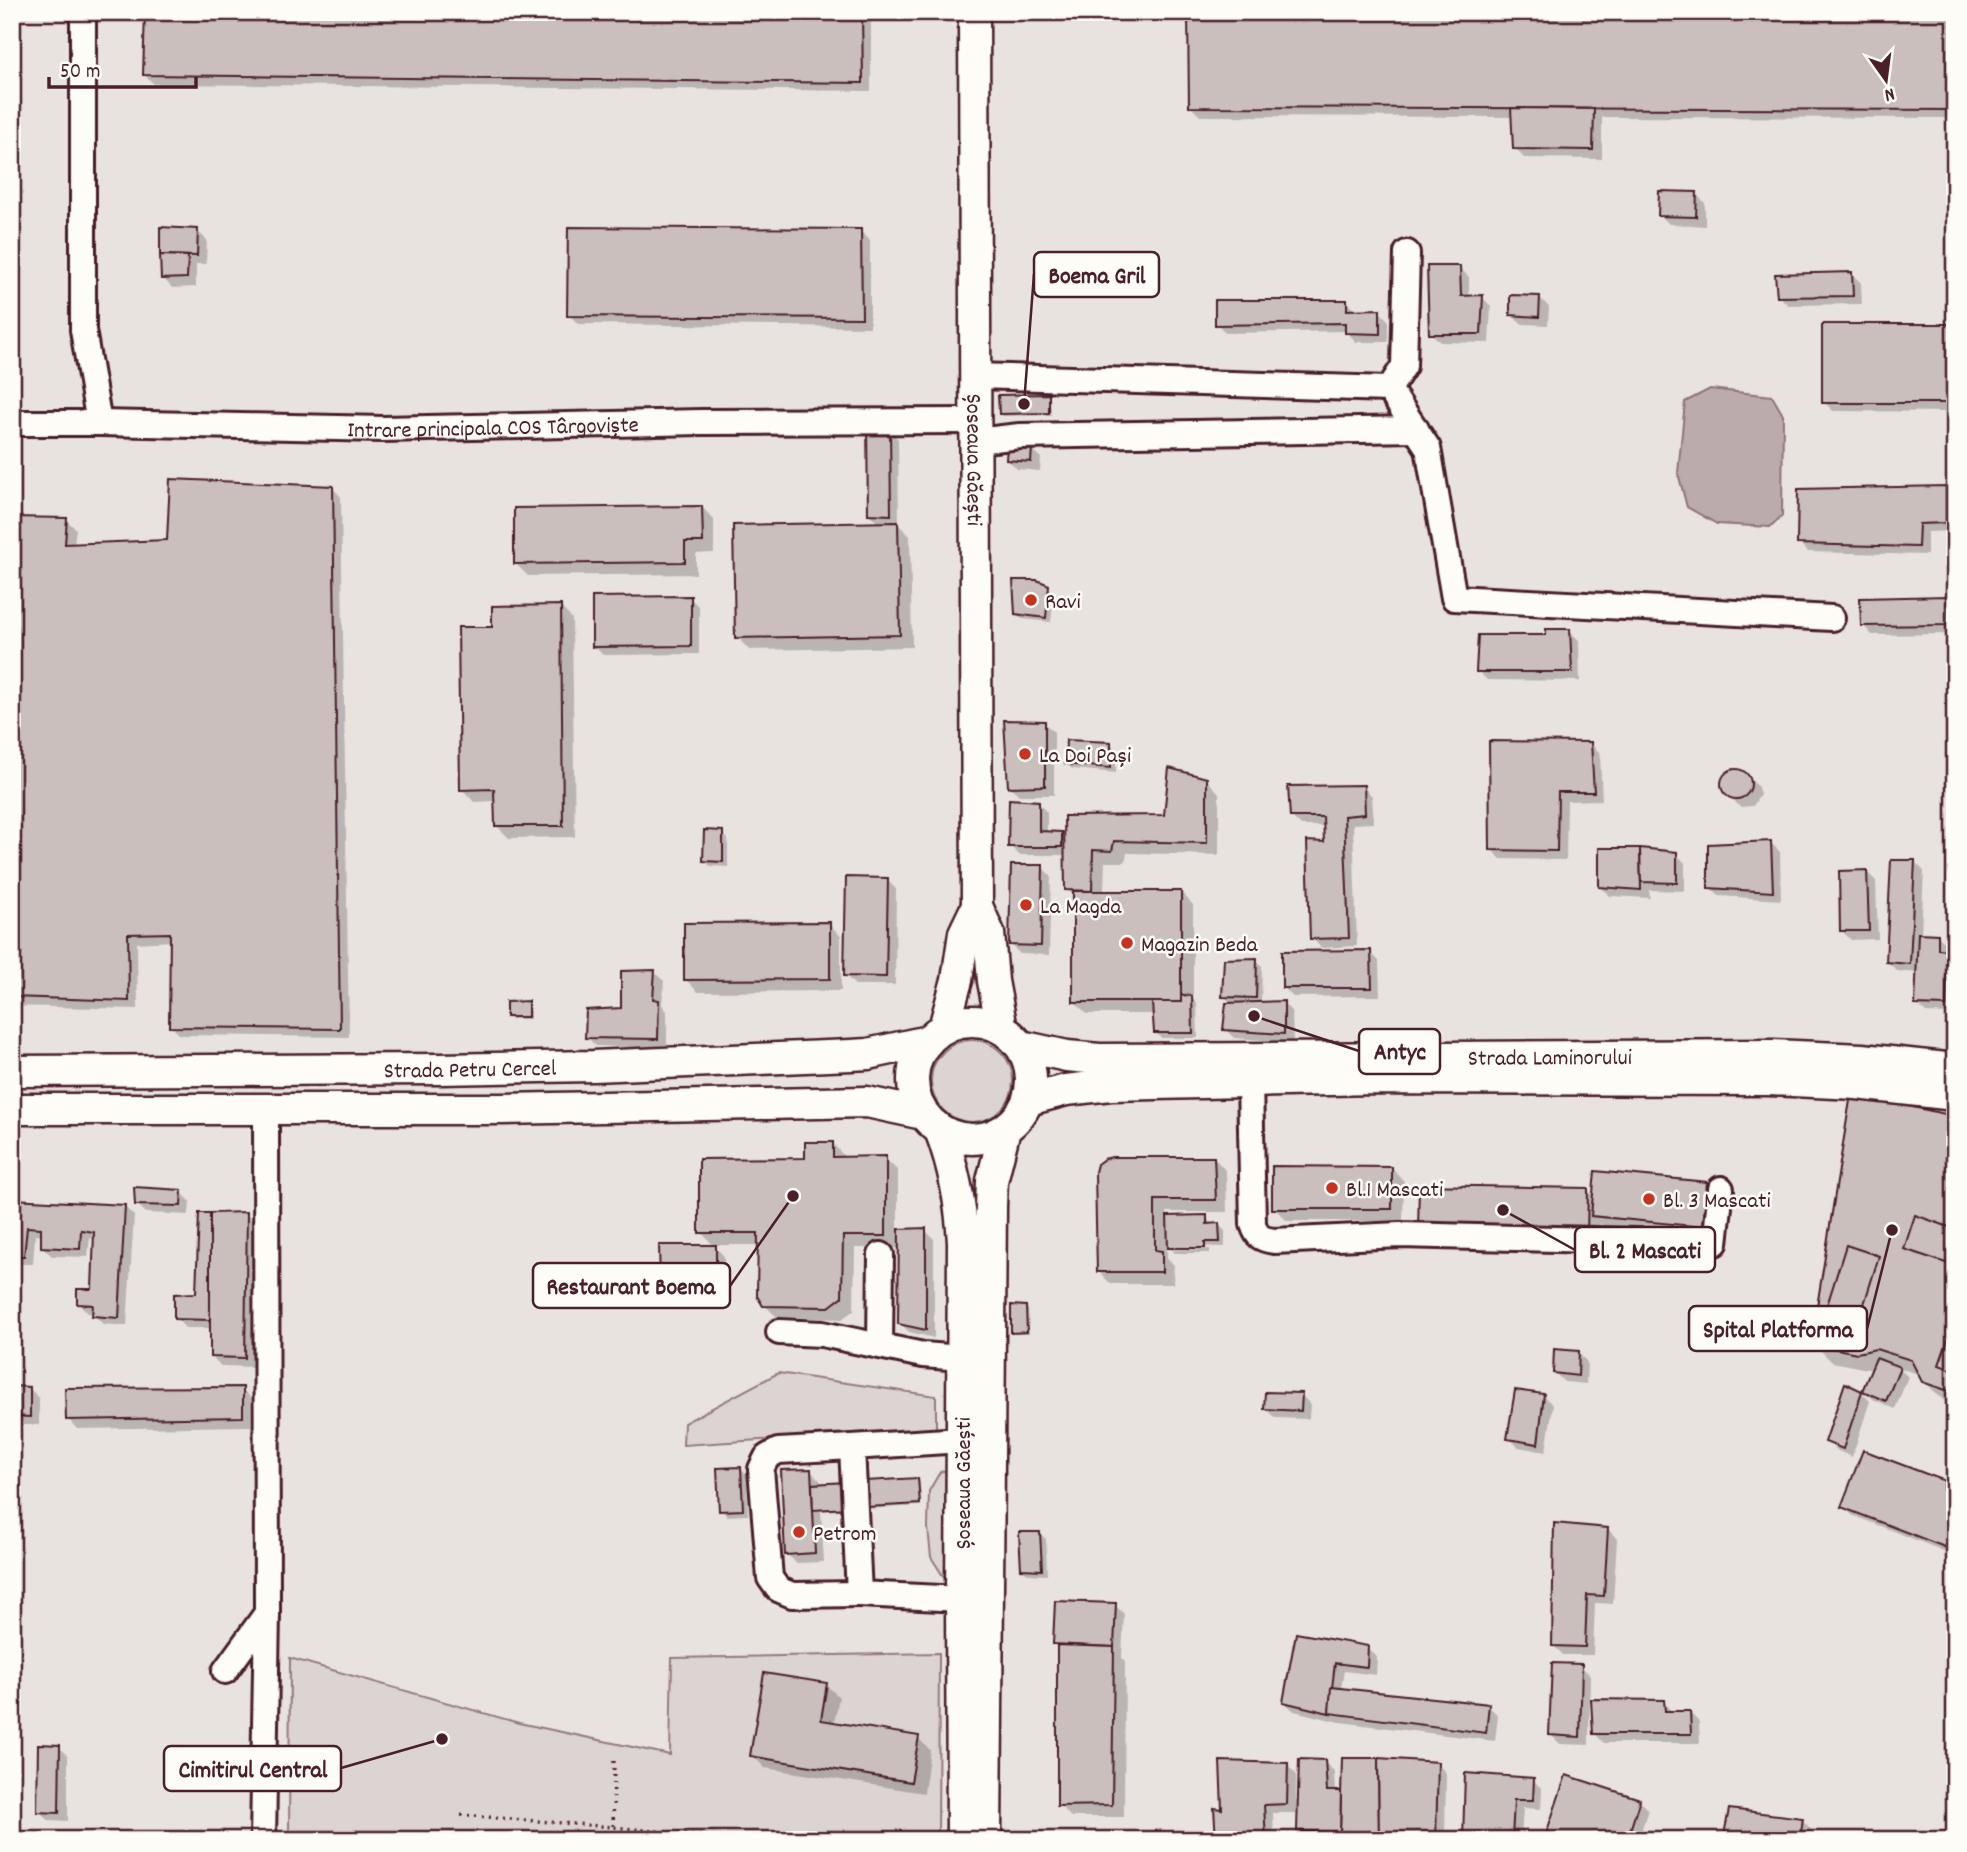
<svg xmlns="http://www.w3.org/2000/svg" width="1967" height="1852" font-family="Dekko,sans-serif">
  <rect width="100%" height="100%" fill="#f6f3ef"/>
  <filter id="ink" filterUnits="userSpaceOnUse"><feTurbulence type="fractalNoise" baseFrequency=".0143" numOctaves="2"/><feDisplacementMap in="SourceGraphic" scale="14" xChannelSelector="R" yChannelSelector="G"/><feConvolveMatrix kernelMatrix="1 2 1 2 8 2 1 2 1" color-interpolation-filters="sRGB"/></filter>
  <g filter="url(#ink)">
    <rect fill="#e9e3e0" x="12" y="12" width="1943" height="1828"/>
    <g fill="#dcd4d2" stroke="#937a7e" stroke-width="2">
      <circle cx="972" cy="1081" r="41"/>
      <path d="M778,1373L936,1396V1429L683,1445L684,1423Z"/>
      <path d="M946,1470L949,1579H945L931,1557L928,1528L929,1491L940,1472Z"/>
      <path d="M939,1653L938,1840H289L290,1658L519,1723L670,1755L672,1658Z"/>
    </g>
    <path fill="#bbabac" stroke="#8e7378" stroke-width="2" d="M1710,389L1772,396L1783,415L1782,516L1770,527L1717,524L1687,507L1678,473L1685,402Z"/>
    <g fill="#0003">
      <path d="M147,12H871V91L154,84L144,75Z"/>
      <path d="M1955,12V118L1602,117V159L1524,158L1515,148L1513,117L1200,116L1191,107Z"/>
      <path d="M1696,194L1705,203V226L1669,224L1660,215Z"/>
      <path d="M162,229L197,231L207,240L206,264H196V287L172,288L163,278Z"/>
      <path d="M860,231L870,240V327L578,324L569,315Z"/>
      <path d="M1460,268L1469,277V297H1482L1491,306L1489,343L1440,342L1431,333Z"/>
      <path d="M1852,274L1861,283L1862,304L1788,305L1779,296Z"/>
      <path d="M1540,298L1549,307L1548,325L1521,324L1512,314Z"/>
      <path d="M1346,301L1356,312L1379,311L1388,320V342H1356L1346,331L1226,333L1217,324Z"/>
      <path d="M1955,326V412L1833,411L1824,402Z"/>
      <path d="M1048,395L1050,398L1051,415L1003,416L1000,413Z"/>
      <path d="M889,430L898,439L899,525L910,536L912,647L749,650L737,637L879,524L869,514Z"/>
      <path d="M1031,449L1041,458L1040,471L1017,469L1007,459Z"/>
      <path d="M332,487L341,497L349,1037L180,1035L171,1026L172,941L137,943L138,1009L12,1006V519L66,520L76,529L74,545L169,542Z"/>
      <path d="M1945,488L1954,497L1955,531L1927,532V555L1808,552L1799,543Z"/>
      <path d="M702,507L714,520V553L696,554V574L528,576L516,564Z"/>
      <path d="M1048,587L1054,593L1051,622L1022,619L1016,613Z"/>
      <path d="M690,598L699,607V654L603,655L594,646Z"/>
      <path d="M1947,598L1955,605V634L1872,635L1863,625Z"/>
      <path d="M560,606L572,619L575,837L509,838L497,826L496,801L474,802L462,789L494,629Z"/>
      <path d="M1569,631L1579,640L1580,681L1487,680L1478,671Z"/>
      <path d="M1044,723L1054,732V795H1019L1009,786Z"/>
      <path d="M1590,743L1600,753L1602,800L1567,801L1566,860L1501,859L1491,849Z"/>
      <path d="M1111,744L1116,750V773L1072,769L1066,763Z"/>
      <path d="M1736,771L1745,773L1758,787L1760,795L1753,806L1740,807L1724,790L1723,781L1728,774Z"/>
      <path d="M1207,780L1219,793V855L1127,853L1125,862H1105L1104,892H1181L1193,905V999L1197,1004L1198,1038H1161L1155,1032V1014H1087L1075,1002V897L1067,889V855H1019L1010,846L1038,803L1047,812V833H1061L1066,839L1165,817Z"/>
      <path d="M1363,787L1372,796L1374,823L1353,824L1357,946L1321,948L1312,938L1326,843L1325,826H1301L1292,817Z"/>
      <path d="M722,833L728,839V867L710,866L704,860Z"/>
      <path d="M1771,843L1780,852L1781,900L1719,896L1710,887Z"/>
      <path d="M1639,850L1676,853L1685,863V891L1649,890L1650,898L1610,896L1601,887Z"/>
      <path d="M1915,862L1924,871L1921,935L1938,936L1947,945V951L1955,959L1954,1014L1926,1013L1917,1004L1918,973L1897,971L1888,962Z"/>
      <path d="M1042,867L1051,876L1049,955L1020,954L1010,944Z"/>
      <path d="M1867,872L1876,881L1878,939L1851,940L1842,931Z"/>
      <path d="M887,880L896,889L895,985H855L846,976Z"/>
      <path d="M829,924L841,936V991L698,992L685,979Z"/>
      <path d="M1370,952L1379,961L1380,996L1293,997L1284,988Z"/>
      <path d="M1256,960L1262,966L1261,1003H1283L1292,1012L1293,1042L1234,1038L1225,1029L1232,1004L1224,996Z"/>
      <path d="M654,972L664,981L662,1005L667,1011V1048L596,1046L587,1037L623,1009Z"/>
      <path d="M528,1003L530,1005V1019H510L508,1017Z"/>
      <path d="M1955,1118V1404L1943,1400L1924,1381L1921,1375L1899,1368L1908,1377L1895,1409L1873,1399L1864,1390L1873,1370L1832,1362L1813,1343Z"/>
      <path d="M833,1144L845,1157V1159L885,1158L898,1171V1231L925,1230L934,1239V1338L909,1332L900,1323V1248H855L854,1310L842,1319L777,1317L764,1305L759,1245H713L701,1232L806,1160Z"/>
      <path d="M1214,1158L1226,1171L1227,1212H1167V1217H1206L1212,1225H1219L1225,1231V1247L1173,1246V1250L1210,1249V1253H1175L1167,1245V1258L1174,1265L1173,1284H1111L1098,1271L1097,1173Z"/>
      <path d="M1391,1168L1404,1181L1403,1221H1287L1274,1208Z"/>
      <path d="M1706,1184L1725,1203L1721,1245L1611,1234L1600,1223L1599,1247L1420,1231L1588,1190L1594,1196Z"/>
      <path d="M181,1192L190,1201L189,1215L146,1213L137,1204Z"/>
      <path d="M12,1201L125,1207L134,1216L127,1326L103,1324L94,1315V1313H88L78,1303L94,1291L95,1239L90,1238L88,1257L52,1256L42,1247L43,1236L35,1235L33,1264H12Z"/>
      <path d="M246,1214L255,1223L253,1367L221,1366L212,1357V1328H185L176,1318L197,1295Z"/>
      <path d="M715,1247L724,1256L725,1291L671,1290L662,1281Z"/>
      <path d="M1026,1307L1028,1310L1029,1334H1015L1013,1332Z"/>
      <path d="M1578,1353L1587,1362L1586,1384L1564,1382L1555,1373Z"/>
      <path d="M12,1388H29L39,1398V1425H12Z"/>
      <path d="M242,1389L251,1398V1426L77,1429L68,1419Z"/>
      <path d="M1861,1392L1870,1401L1852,1457L1836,1450L1827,1441Z"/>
      <path d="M1301,1395L1310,1404L1309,1419L1275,1418L1266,1409Z"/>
      <path d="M1544,1396L1553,1405L1546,1452L1518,1447L1509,1438Z"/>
      <path d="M741,1469L747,1475L748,1515L727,1516L721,1510Z"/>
      <path d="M810,1471L820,1480V1485L917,1480L920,1482L921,1506L821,1511L824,1562L796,1563L787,1554Z"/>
      <path d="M1944,1483L1954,1492L1953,1495L1955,1496L1954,1555L1852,1515L1843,1506Z"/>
      <path d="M1608,1529L1617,1539L1613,1604L1595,1603L1593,1655H1563L1554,1646Z"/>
      <path d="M1040,1534L1046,1539L1047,1575L1028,1574L1022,1568Z"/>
      <path d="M1115,1605L1124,1614L1122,1658L1125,1661L1124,1817H1071L1059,1805L1058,1647L1055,1644Z"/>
      <path d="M1298,1635L1367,1648L1377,1657L1376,1675L1344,1671L1341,1689L1488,1706L1498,1715L1495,1741L1339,1722L1294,1711L1284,1702Z"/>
      <path d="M1581,1666L1590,1675L1589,1745L1560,1744L1550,1734Z"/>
      <path d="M826,1685L839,1697L834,1724L918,1738L930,1750L924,1793L765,1768L752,1755Z"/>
      <path d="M1663,1702L1673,1713H1690L1699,1722L1700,1743H1604L1595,1734Z"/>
      <path d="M59,1747L68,1756V1821L48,1820L39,1811Z"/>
      <path d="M1324,1762L1334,1771L1335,1793H1343L1437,1763L1446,1773L1445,1840L1308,1839L1299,1830V1813H1273L1274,1840H1218L1224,1811L1287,1765L1296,1774V1800H1299Z"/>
      <path d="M1533,1780L1542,1789L1541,1809L1523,1808L1521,1840H1464Z"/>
      <path d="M1639,1801L1648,1810L1638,1840H1545Z"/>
      <path d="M1802,1820L1811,1829L1810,1840H1725Z"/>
      <path d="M1042,1839H1078L1079,1840H1043Z"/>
    </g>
    <g fill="#cbbfbe" stroke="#4a1f2b" stroke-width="2">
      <path d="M145,12H862L863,83L143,75Z"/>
      <path d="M1188,12H1955V110L1189,107Z"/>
      <path d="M1511,108L1594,109L1593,150L1513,149Z"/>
      <path d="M1659,191L1697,192L1696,217L1658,216Z"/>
      <path d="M160,227L198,229L197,256L160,255Z"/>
      <path d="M568,227L861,229L862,318L567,316Z"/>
      <path d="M160,255L188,256L187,278L161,279Z"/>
      <path d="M1427,266H1460L1461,296L1483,295L1481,334H1429Z"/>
      <path d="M1852,272L1853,296L1777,297L1775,274Z"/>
      <path d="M1510,295L1540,296L1539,317L1510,315Z"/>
      <path d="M1215,300H1347V310L1380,309V334L1345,333V323L1215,325Z"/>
      <rect x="1822" y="324" width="133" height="79"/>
      <path d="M1049,394V413L999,414L998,395Z"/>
      <path d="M867,427L890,428L891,515L868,514Z"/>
      <path d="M1007,445L1032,447L1031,462L1006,460Z"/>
      <path d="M170,479L333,486L340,1029L169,1027L170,933L128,934L129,1001L12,997V517L67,518L65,544L167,540Z"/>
      <path d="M1946,486V523L1919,524L1918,547L1797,544L1798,489Z"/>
      <path d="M702,506L703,542H685V562L514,564V508Z"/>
      <path d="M898,522L900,635L735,638L733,525Z"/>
      <path d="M1013,580H1037L1049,585L1046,618L1015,614Z"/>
      <path d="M691,596V646L592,647V597Z"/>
      <path d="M1948,596L1949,625L1861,626L1860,598Z"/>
      <path d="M561,605L563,826H495L494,789L460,790L458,627H492V606Z"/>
      <path d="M1546,629H1570L1572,672H1476L1478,635H1546Z"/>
      <path d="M1004,720L1045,721V786L1008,787Z"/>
      <path d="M1066,740L1111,742V768L1065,764Z"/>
      <path d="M1489,741L1591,742L1594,792H1558L1557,851L1490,850Z"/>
      <path d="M1169,768L1207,778V843L1114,841L1112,851L1093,850L1092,891L1065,890L1064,816L1164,815Z"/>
      <circle cx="1736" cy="784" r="15"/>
      <path d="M1364,785L1365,814L1344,816L1349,938L1310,939L1307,841L1324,842L1323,817H1290L1288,786Z"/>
      <path d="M1009,799L1039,801V831L1062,832V847H1008Z"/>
      <path d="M704,830L723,831V862L703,861Z"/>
      <path d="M1771,841L1773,892L1708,888V844Z"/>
      <path d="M1599,848H1640L1641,890L1599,887Z"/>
      <path d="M1640,848L1677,852V883L1641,882Z"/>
      <path d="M1891,860H1915L1910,964L1886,962Z"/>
      <path d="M1011,865H1043L1041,946L1009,945Z"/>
      <path d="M1867,870L1869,931H1840L1839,871Z"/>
      <path d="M846,877L888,878L886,977L844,976Z"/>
      <rect x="1073" y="891" width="108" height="111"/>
      <path d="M830,922V979L684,980V923Z"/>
      <path d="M1918,933L1938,934V949L1948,950L1946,1006L1915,1005Z"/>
      <path d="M1371,950L1372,988H1282V951Z"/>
      <path d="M1257,958L1256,998L1222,997L1224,959Z"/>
      <path d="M655,970L653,999L659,1000L658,1039L585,1038L586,1010L621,1008V971Z"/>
      <path d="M1181,995L1192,996L1193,1033H1154L1152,1002H1181Z"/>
      <path d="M528,1001V1017H506V1002Z"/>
      <path d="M1284,1001V1034L1223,1030L1226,1003Z"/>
      <path d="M1851,1094L1955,1116V1393L1922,1382L1911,1360L1876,1349L1857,1353L1811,1344Z"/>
      <path d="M805,1142H833V1157L886,1156V1236H843L842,1297L829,1307L763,1306L757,1296L758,1233H699V1159L805,1158Z"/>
      <path d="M1112,1157H1214L1216,1200H1155V1250L1162,1251V1272H1097L1095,1172L1097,1164L1104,1159Z"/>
      <path d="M1272,1166L1392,1167V1209H1272Z"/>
      <path d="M1595,1171L1707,1182L1703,1227L1591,1216Z"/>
      <path d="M1419,1185L1588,1188L1587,1235L1418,1232Z"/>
      <path d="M134,1187L182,1190L181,1206L135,1205Z"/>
      <path d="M12,1199L125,1205L119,1318L92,1316L93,1305L77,1304V1289H92L94,1232L81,1230L80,1249L41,1247V1228L27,1227L24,1256H12Z"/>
      <path d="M247,1212L245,1358L210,1357V1213Z"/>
      <path d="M199,1213H210V1320L174,1319V1294L196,1293Z"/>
      <path d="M1207,1215V1224L1219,1223L1220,1242H1205V1248H1168L1167,1216Z"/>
      <path d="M1915,1215L1955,1229V1266L1904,1249Z"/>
      <path d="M926,1228V1330L898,1324L899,1229Z"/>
      <path d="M659,1245H716V1283L660,1282Z"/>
      <path d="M1846,1245L1879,1256L1851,1346L1818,1334Z"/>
      <path d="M1011,1305L1026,1306L1027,1332L1011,1333Z"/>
      <path d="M1955,1319V1371L1939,1365Z"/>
      <path d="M1554,1349L1579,1351L1578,1376L1553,1373Z"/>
      <path d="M1876,1358L1900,1367L1886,1401L1862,1391Z"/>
      <path d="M1845,1383L1862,1391L1843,1449L1825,1442Z"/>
      <path d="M12,1386L30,1387V1417L12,1416Z"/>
      <path d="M243,1387V1417L66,1420L65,1388Z"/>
      <path d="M1515,1390L1544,1394L1538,1444L1507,1439Z"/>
      <path d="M1265,1392L1302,1393L1301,1411L1264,1409Z"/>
      <path d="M1863,1450L1945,1481L1943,1490L1955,1494V1551L1841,1507Z"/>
      <path d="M741,1467L743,1510L719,1511L717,1468Z"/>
      <path d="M811,1469L815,1553L785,1555L781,1470Z"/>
      <path d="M918,1478L920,1504L813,1510L812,1484Z"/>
      <path d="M1554,1523L1608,1528L1604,1596L1587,1595L1585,1647L1552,1646Z"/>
      <path d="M1019,1532H1040L1042,1570L1021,1569Z"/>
      <path d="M1055,1601L1116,1603L1114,1647L1053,1644Z"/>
      <path d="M1296,1633L1368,1646L1367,1667L1335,1663L1329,1713L1283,1702Z"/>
      <path d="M1057,1645L1114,1647L1112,1805L1057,1806Z"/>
      <path d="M1552,1663L1582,1664L1580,1737L1549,1735Z"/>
      <path d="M764,1673L827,1683L821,1720L919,1736L911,1782L750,1756Z"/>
      <path d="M1331,1687L1489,1704L1486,1733L1329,1713Z"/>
      <path d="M1591,1699L1664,1700L1665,1711H1690L1691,1734H1593Z"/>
      <path d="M38,1744L60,1745L59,1813L37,1812Z"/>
      <path d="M1342,1758H1378L1379,1834L1340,1832Z"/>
      <path d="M1378,1758L1438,1762L1436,1840H1379Z"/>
      <path d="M1299,1759L1325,1760L1327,1791H1341L1340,1832L1297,1831Z"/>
      <path d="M1220,1761L1288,1763L1287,1804L1264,1805L1266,1840H1216L1214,1808L1222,1809Z"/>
      <path d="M1465,1773L1534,1778L1533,1800H1514L1512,1840H1463Z"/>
      <path d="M1566,1775L1640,1799L1627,1840H1544Z"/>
      <path d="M1729,1809L1803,1818L1800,1840H1723Z"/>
      <path d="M1000,1832L1019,1833L1018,1840H999Z"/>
    </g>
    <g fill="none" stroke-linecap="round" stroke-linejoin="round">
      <g stroke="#4a1f2b" stroke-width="30">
        <g id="minor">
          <path d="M83,12V330L99,423"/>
          <path d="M975,376L1389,389L1404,366L1407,253"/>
          <path d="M1389,389L1428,448L1454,598L1832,618"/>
          <path id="s1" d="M12,423H99L383,429L701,422L975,421"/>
          <path d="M976,441L1020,436L1416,429"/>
          <path d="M1250,1081L1253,1224C1257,1237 1261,1239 1274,1241L1400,1235L1715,1243L1721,1189"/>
          <path d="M779,1332L822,1334L923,1355L962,1358"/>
          <path d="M880,1345L881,1255"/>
          <path d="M852,1447L778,1451L767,1457L761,1469L770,1578L778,1589L792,1595L859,1594"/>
          <path d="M961,1599L859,1594L852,1447L962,1440"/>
          <path d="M225,1671L267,1613L266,1109"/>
          <path d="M263,1840L267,1613"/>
        </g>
      </g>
      <g stroke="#4a1f2b" stroke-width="35">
        <g id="major">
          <path id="s2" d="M974,12L977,906L989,933L993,981L1002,1029"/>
          <circle cx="972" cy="1080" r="59"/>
          <path d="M944,1028L957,980L964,933L977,906"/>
          <path id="s3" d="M1021,1046L1067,1056L1099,1059L1773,1055L1862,1059L1955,1069"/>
          <path id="s4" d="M12,1071L440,1069L593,1066L851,1055L868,1054L928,1041"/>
          <path d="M1028,1100L1066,1090L1111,1085L1374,1079L1769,1080L1857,1084L1955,1095"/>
          <path d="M12,1109H501L867,1102L923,1114"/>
          <path d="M940,1130C954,1167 961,1203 963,1243L961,1599L962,1840"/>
          <path d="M986,1840L991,1206L992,1181L1005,1129"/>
        </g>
      </g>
      <g stroke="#4a1f2b" stroke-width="3.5" stroke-dasharray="2 5" stroke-linecap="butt">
        <path d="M461,1815L613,1827L728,1838V1840"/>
        <path d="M613,1840L614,1756"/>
      </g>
      <use href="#minor" stroke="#fdfcf7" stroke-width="24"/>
      <use href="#major" stroke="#fdfcf7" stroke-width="30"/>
    </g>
  </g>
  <g fill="#c8321e" stroke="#fdfcf7" stroke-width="2.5">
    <circle cx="1031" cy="600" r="7"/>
    <circle cx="1025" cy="754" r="7"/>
    <circle cx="1026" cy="905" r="7"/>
    <circle cx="1127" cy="943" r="7"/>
    <circle cx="1332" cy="1188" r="7"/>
    <circle cx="1649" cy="1199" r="7"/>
    <circle cx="799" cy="1532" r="7"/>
  </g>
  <g text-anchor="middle" stroke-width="5" stroke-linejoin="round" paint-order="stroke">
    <g font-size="23" fill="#4a1f2b" stroke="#fdfcf7">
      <text dy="8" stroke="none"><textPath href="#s1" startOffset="481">Intrare principala COS Târgoviște</textPath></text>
      <text dy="8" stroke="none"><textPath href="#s2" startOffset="448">Șoseaua Găești</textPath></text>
      <text dy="8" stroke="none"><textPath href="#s3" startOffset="530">Strada Laminorului</textPath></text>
      <text dy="8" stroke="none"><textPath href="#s4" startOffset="458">Strada Petru Cercel</textPath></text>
      <text transform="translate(962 1483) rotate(-90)" y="8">Șoseaua Găești</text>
    </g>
    <g font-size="23" fill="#4a1f2b" stroke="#fdfcf7" text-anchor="start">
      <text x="1045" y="608">Ravi</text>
      <text x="1039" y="762">La Doi Pași</text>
      <text x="1040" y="913">La Magda</text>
      <text x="1141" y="951">Magazin Beda</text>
      <text x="1346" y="1196">Bl.1 Mascati</text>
      <text x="1663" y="1207">Bl. 3 Mascati</text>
      <text x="813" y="1540">Petrom</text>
    </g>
  </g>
  <path fill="none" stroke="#4a1f2b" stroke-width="2.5" d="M1024 404L1034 274M1254 1016L1359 1051M1503 1210L1575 1250M793 1196L730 1286M1892 1230L1867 1329M442 1739L341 1768"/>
  <g fill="#4a1f2b" stroke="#fdfcf7" stroke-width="2.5">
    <circle cx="1024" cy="404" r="7"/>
    <circle cx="1254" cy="1016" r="7"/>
    <circle cx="1503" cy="1210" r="7"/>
    <circle cx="793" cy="1196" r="7"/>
    <circle cx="1892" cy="1230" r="7"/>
    <circle cx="442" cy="1739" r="7"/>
  </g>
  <g fill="#fdfcf7" stroke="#4a1f2b" stroke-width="2.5">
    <rect x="1034" y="252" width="125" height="45" rx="7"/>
    <rect x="1359" y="1029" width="81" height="45" rx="7"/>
    <rect x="1575" y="1227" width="140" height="45" rx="7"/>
    <rect x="533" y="1263" width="197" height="45" rx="7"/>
    <rect x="1689" y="1306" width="178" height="45" rx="7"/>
    <rect x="164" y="1746" width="177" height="45" rx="7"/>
  </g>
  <g font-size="24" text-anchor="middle" font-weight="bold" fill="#4a1f2b">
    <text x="1097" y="283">Boema Gril</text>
    <text x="1400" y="1059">Antyc</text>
    <text x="1645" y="1258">Bl. 2 Mascati</text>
    <text x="631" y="1294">Restaurant Boema</text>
    <text x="1778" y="1337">Spital Platforma</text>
    <text x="253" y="1777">Cimitirul Central</text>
  </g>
  <rect width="1967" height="1852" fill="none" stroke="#fdfcf7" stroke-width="42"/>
  <rect x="21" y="21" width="1925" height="1810" fill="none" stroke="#4a1f2b" stroke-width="2.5" filter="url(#ink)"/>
  <g transform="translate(1886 80) rotate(166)" stroke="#fdfcf7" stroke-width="5" paint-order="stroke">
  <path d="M0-5L12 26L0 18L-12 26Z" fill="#4a1f2b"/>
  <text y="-10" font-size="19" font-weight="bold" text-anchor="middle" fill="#4a1f2b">N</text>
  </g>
  <path d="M49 77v10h147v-10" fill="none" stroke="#4a1f2b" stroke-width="3.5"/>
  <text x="60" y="77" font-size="21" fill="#4a1f2b" stroke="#fdfcf7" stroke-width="5" paint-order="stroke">50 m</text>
</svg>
